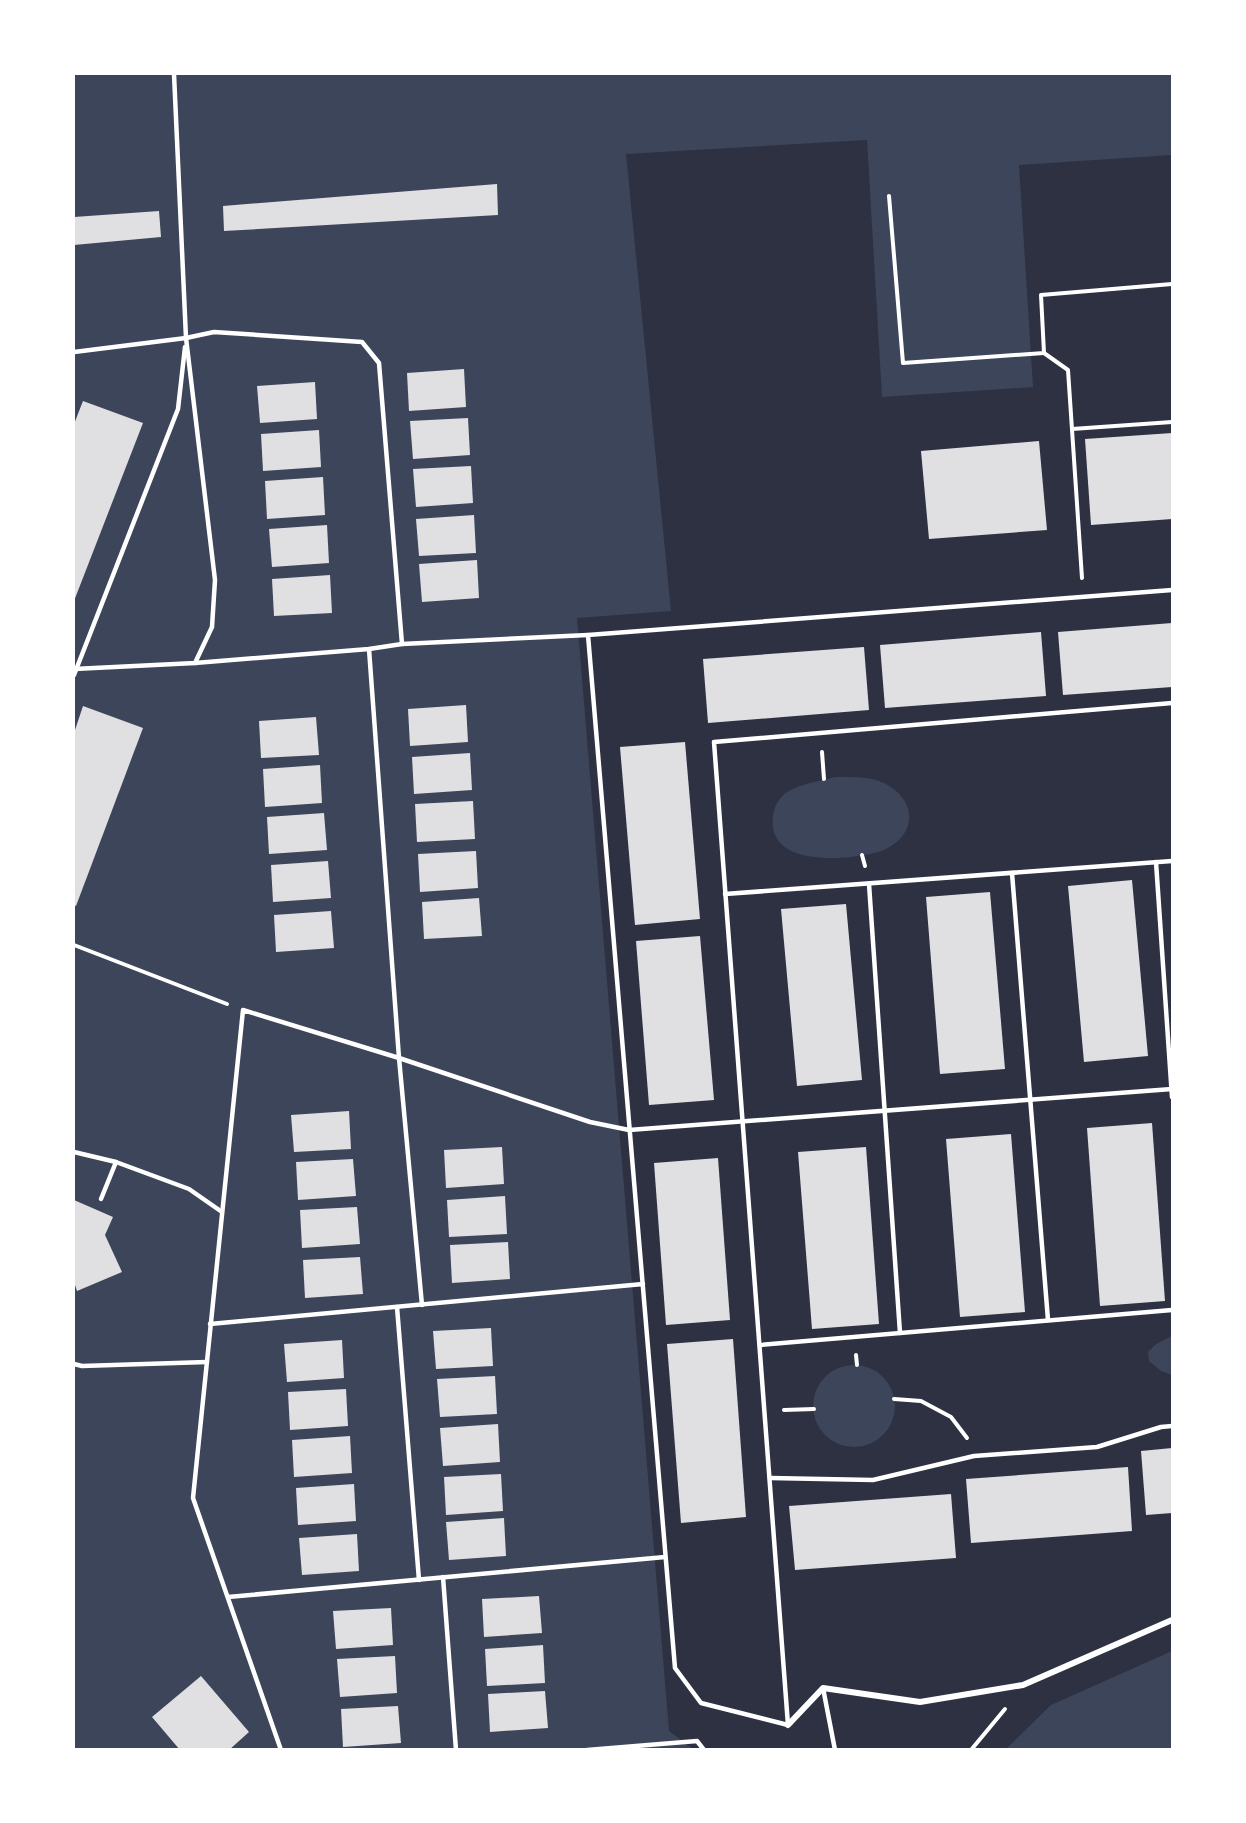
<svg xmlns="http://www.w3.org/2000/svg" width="1246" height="1823" font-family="Barlow,sans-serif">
  <rect width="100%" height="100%" fill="#2d3142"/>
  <g fill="#3c4559">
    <path d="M74,74H1172V155L1019,165L1033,387L882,397L867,140L626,154L671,611L577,618L669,1731L693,1749H74Z"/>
    <path d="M835,777C851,777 869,776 884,783C916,799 919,832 886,849C876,854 862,855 851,857C820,860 767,859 773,815C774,807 780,796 787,792C800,784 820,781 835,777Z"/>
    <path d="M1172,1336V1375L1161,1371L1149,1361L1148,1352L1156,1344Z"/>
    <circle cx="854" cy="1406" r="41"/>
    <path d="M1172,1651V1749H1006L1051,1705Z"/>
  </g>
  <g fill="#e0e0e3">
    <path d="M497,184L498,215L224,231L223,206Z"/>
    <path d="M159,211L161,237L74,245V217Z"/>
    <path d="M464,369L466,407L409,411L407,373Z"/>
    <path d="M315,382L317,419L260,423L257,386Z"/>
    <path d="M83,401L143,423L74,601V424Z"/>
    <path d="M468,418L470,455L413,459L410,421Z"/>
    <path d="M319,430L321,467L263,471L261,434Z"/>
    <path d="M1172,433V519L1091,525L1085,439Z"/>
    <path d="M1039,441L1047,530L929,539L921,451Z"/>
    <path d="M471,466L473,503L416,507L413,469Z"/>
    <path d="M323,477L325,515L267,519L265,481Z"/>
    <path d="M474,515L476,553L419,556L416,519Z"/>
    <path d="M327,525L329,563L272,567L269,529Z"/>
    <path d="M477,560L479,598L422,602L419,564Z"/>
    <path d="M330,575L332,613L274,616L272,579Z"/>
    <path d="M1172,623V687L1063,695L1058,632Z"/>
    <path d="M1041,632L1046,696L885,708L880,645Z"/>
    <path d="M864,647L869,710L708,723L703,659Z"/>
    <path d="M466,705L468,742L410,746L408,709Z"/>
    <path d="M83,706L143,728L76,906L74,905V733Z"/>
    <path d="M316,717L319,755L261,758L259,721Z"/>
    <path d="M685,742L700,919L635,925L620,747Z"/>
    <path d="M470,753L472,790L414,794L412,757Z"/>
    <path d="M320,765L322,803L265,807L263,769Z"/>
    <path d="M473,801L475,839L417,842L415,804Z"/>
    <path d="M324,813L327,850L269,854L267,817Z"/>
    <path d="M476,851L478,888L420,892L418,854Z"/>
    <path d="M328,861L331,898L273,902L271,865Z"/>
    <path d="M1132,880L1148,1056L1084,1062L1068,886Z"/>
    <path d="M990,892L1005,1069L940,1074L926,897Z"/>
    <path d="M479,898L482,936L424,939L422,902Z"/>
    <path d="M846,904L862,1080L797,1086L781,909Z"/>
    <path d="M331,911L334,948L276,952L274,915Z"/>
    <path d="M700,936L714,1100L649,1105L636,941Z"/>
    <path d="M349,1111L351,1149L294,1152L291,1115Z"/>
    <path d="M1152,1123L1165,1301L1100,1306L1087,1128Z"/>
    <path d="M1011,1134L1025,1312L960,1317L946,1139Z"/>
    <path d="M502,1147L504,1184L446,1188L444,1150Z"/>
    <path d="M866,1147L879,1324L812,1329L798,1152Z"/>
    <path d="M718,1158L730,1320L666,1325L654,1163Z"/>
    <path d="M353,1159L356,1196L298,1200L296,1162Z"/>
    <path d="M505,1196L507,1234L449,1237L447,1200Z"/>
    <path d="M74,1200L113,1217L105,1235L122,1272L77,1291L74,1282Z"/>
    <path d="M357,1207L360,1244L302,1248L300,1210Z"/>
    <path d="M508,1242L510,1279L452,1283L450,1245Z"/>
    <path d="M360,1257L363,1294L305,1298L303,1260Z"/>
    <path d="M491,1328L493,1366L436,1369L433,1331Z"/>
    <path d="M733,1339L746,1517L681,1523L667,1344Z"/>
    <path d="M342,1340L344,1378L287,1382L284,1344Z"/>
    <path d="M495,1376L497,1414L440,1417L437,1379Z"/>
    <path d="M346,1389L348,1426L290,1430L288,1392Z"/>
    <path d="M498,1424L500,1462L443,1466L440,1428Z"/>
    <path d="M350,1436L352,1473L294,1477L292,1440Z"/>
    <path d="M1172,1448V1513L1146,1515L1141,1451Z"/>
    <path d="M1128,1467L1132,1531L971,1543L966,1479Z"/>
    <path d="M501,1474L503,1511L446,1515L444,1477Z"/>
    <path d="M354,1484L356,1521L298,1525L296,1488Z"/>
    <path d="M951,1494L956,1558L795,1570L789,1506Z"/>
    <path d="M504,1518L506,1556L449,1560L446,1522Z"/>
    <path d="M357,1534L359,1571L302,1575L299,1538Z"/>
    <path d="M539,1596L542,1633L484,1637L482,1599Z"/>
    <path d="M391,1608L393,1645L336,1649L333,1611Z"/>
    <path d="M543,1645L545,1683L487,1686L485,1649Z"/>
    <path d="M395,1656L397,1693L340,1697L337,1659Z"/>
    <path d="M201,1676L249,1732L229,1750H180L152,1717Z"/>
    <path d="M545,1691L548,1728L490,1732L488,1694Z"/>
    <path d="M398,1706L401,1743L343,1747L341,1709Z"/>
  </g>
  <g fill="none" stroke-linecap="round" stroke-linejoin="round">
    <g stroke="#fff" stroke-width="4">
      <path d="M889,196L903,363L1044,353L1041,295L1172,284"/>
      <path d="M1044,353L1068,370L1082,578"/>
      <path d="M1072,429L1172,422"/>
      <path d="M822,752L824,779"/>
      <path d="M862,855L865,866"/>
      <path d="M74,945L227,1004"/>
      <path d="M856,1355L857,1365"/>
      <path d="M894,1399L921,1401L951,1417L967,1438"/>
      <path d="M784,1410L814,1409"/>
      <path d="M971,1750L1005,1709"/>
    </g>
    <g stroke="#fff" stroke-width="4.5">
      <path d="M174,74L186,338L215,580L212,627L195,663"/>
      <path d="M74,352L186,338L214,332L362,342L379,363L402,644"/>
      <path d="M1172,590L588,635L675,1668L701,1703L788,1725L714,742L1172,703"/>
      <path d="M369,649L399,1058L422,1305"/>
      <path d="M74,669L195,663L369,649L402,644L588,635"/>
      <path d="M74,675L178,409L185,347"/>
      <path d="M1156,862L1172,1097"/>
      <path d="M1012,873L1048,1320"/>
      <path d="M869,884L900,1333"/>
      <path d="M725,894L1172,861"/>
      <path d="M74,1152L116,1162L189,1189L222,1212"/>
      <path d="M101,1199L116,1162"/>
      <path d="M397,1307L419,1580"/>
      <path d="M210,1324L643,1284"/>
      <path d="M760,1345L1172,1310"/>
      <path d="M74,1364L82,1366L207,1362"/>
      <path d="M770,1478L873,1480L974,1456L1097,1447L1161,1427L1172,1426"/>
      <path d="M443,1577L456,1750"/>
      <path d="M228,1597L665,1557"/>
      <path d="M823,1688L835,1750"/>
      <path d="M281,1750L193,1498L243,1010L399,1058L590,1122L629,1130L1172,1089"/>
      <path d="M587,1750L697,1741L704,1750"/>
    </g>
    <path stroke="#fff" stroke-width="6" d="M788,1725L823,1688L920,1702L1023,1685L1172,1620"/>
  </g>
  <rect width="1246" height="1823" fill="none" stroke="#ffffff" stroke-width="150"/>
</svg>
